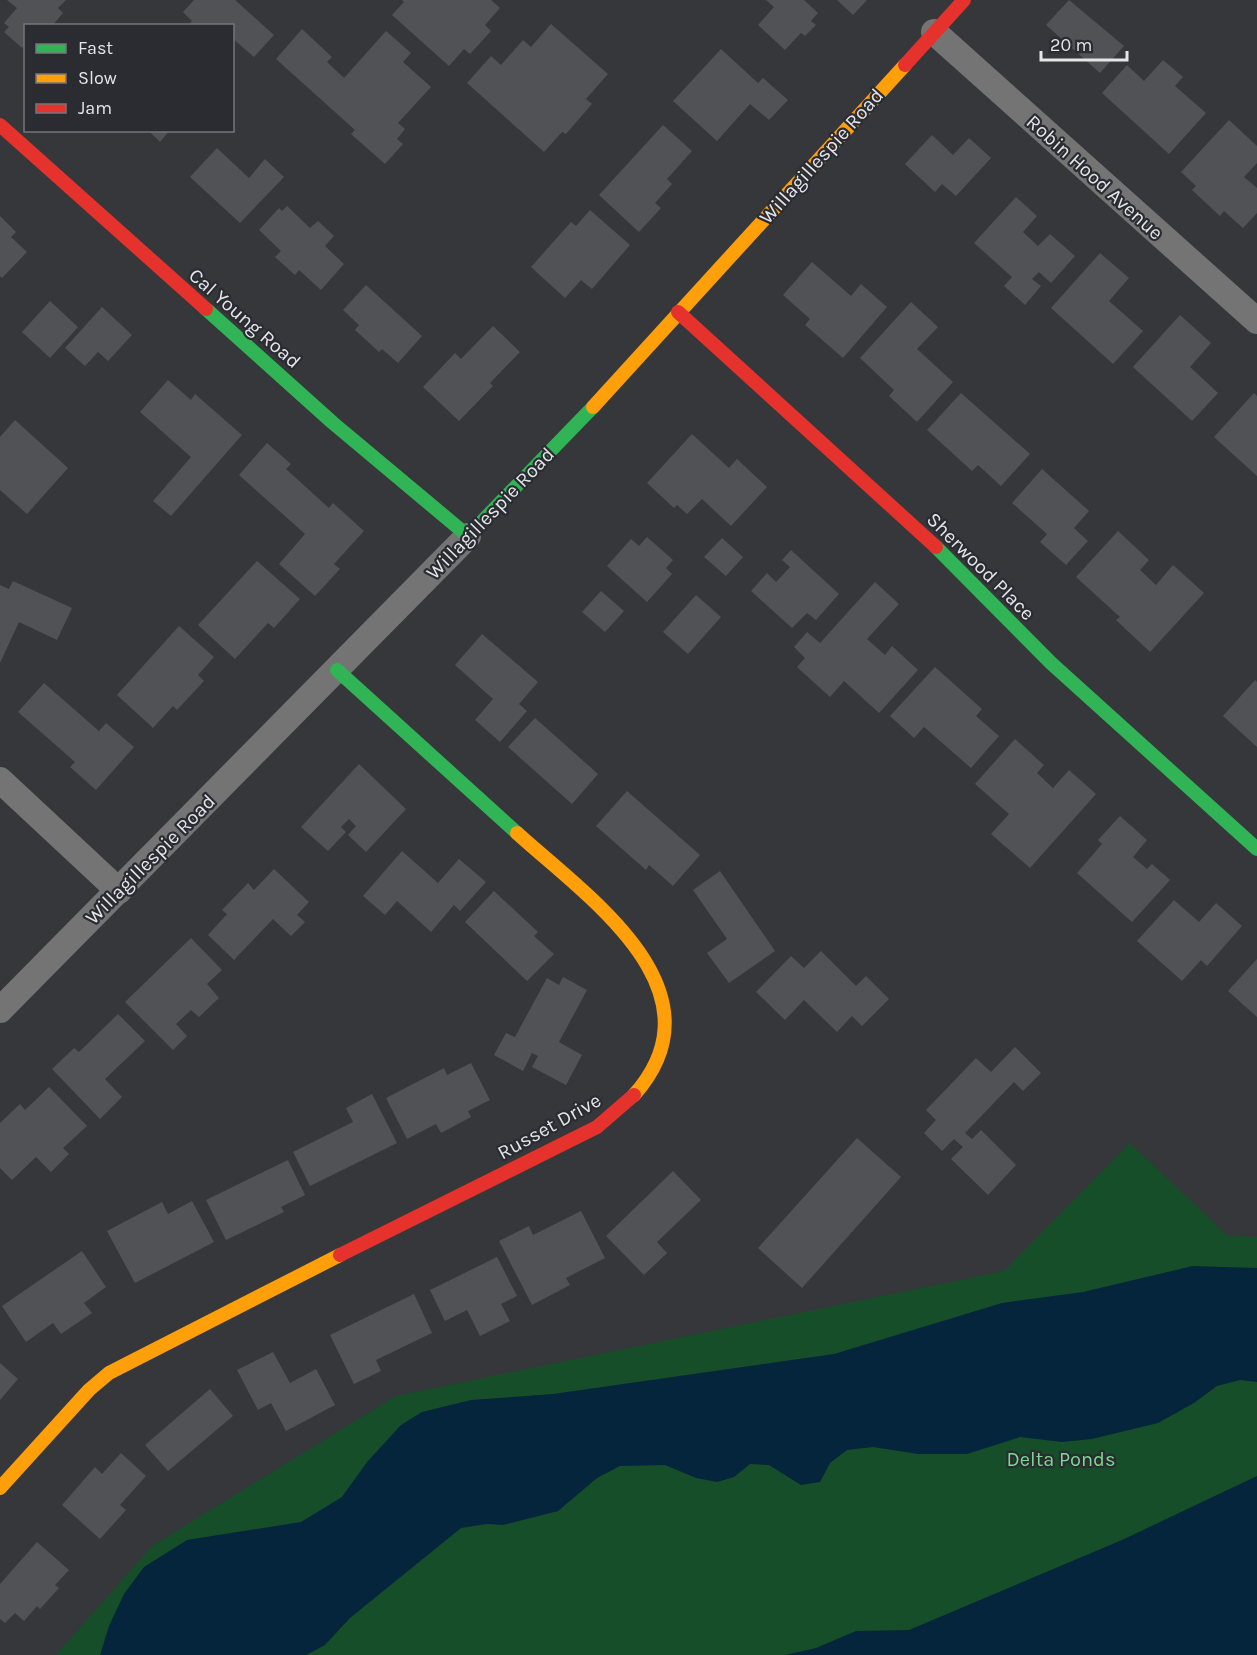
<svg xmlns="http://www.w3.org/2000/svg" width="1257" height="1655" font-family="Karla,sans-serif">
  <rect width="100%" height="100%" fill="#36373a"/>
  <path fill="#154e29" d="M1130,1143L1228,1236L1257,1237V1655H56L152,1546L396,1396L1004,1271Z"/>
  <g fill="#05253c">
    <path d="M1193,1266L1257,1268V1382L1240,1380L1217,1386L1194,1403L1158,1423L1092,1439L1062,1442L1020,1437L967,1454H918L873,1447L847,1450L830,1463L820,1482L801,1485L769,1465L750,1464L734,1477L717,1482L696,1478L665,1465L620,1466L597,1478L558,1511L503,1525L487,1524L461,1528L350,1618L325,1645L306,1655H100L109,1626L124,1594L144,1567L187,1540L301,1522L342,1497L367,1462L401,1425L422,1412L471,1400L553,1394L834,1354L1002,1303L1083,1292Z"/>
    <path d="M1257,1476V1655H785L816,1648L856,1631L909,1630L1122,1540Z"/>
  </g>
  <g fill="#515255">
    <path d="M7,0H66L58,8L63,13L52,26H26V44L22,48L4,32L9,27L4,23L17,8Z"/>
    <path d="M194,0H235L274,35L254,57L232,38V26L189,24L192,21L183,12Z"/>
    <path d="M402,0H491L500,8L485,25L491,31L470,54L464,49L449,66L392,15L404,2Z"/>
    <path d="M766,0H804L818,13L811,21L816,25L805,36L801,33L785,50L758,25L774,7Z"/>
    <path d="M837,0H867L853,15Z"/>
    <path d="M1069,0L1124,46L1100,73L1046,25Z"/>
    <path d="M551,24L608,74L586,99L592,104L566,134L562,132L544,152L467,83L491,56L501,65L523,40L531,47Z"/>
    <path d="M302,29L332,57L327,62L344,78L386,31L411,53L403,62L431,87L398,123L405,129L397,139L403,144L385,164L351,134L355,130L276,59Z"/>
    <path d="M721,49L758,83L763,78L788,100L769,120L750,104L717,141L673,101Z"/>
    <path d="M1163,60L1183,77L1175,86L1206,113L1169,154L1102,93L1127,65L1144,81Z"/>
    <path d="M1229,120L1257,146V163L1244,177L1257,188V213L1243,228L1224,211L1220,216L1192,190L1196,186L1181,172Z"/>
    <path d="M663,125L692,151L667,179L672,184L655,203L661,208L639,232L599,195Z"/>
    <path d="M148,130H170L160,142Z"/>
    <path d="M932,135L953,155L969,138L991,158L956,196L942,184L935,192L905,164Z"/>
    <path d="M217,148L249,178L265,159L284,177L240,223L190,177Z"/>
    <path d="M1016,197L1037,216L1023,232L1038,246L1050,234L1075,256L1051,283L1039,272L1032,279L1041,286L1025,305L1004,286L1012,277L974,243Z"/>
    <path d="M287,206L310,228L318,221L334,236L325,246L344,264L321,290L299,270L295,275L275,257L281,251L259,230L279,208L282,211Z"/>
    <path d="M590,210L630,245L592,289L581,280L565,298L531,267L571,222L576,226Z"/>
    <path d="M0,216L16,232L11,237L27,252L2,278L0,276Z"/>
    <path d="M1100,253L1129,278L1109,301L1143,331L1113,364L1051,308Z"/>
    <path d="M812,262L851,296L861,284L887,307L843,358L805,325L810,319L783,295Z"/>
    <path d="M366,285L422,336L398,363L382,349L379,352L355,330L359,325L343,310Z"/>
    <path d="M50,301L78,327L50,358L22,332Z"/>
    <path d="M911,302L938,327L917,349L953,382L917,422L889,396L894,390L860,358Z"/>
    <path d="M102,307L132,335L108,361L98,352L85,366L65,348Z"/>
    <path d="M1180,315L1211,343L1190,367L1218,393L1192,421L1133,367Z"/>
    <path d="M493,326L520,352L490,383L493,386L459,421L423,387L455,353L461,359Z"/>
    <path d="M168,380L191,400L195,394L242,435L171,516L153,501L191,457L140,412Z"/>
    <path d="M961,393L1030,454L1001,486L978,465L972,471L927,430Z"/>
    <path d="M1254,393L1257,396V476L1214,437Z"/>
    <path d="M15,420L68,468L27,514L0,490V437Z"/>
    <path d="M692,434L729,468L737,459L767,487L731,526L702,499L687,514L677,505L674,508L647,483Z"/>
    <path d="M267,443L291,464L286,469L329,508L333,503L364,531L334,564L340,569L315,596L279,564L305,534L239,475Z"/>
    <path d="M1042,469L1089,511L1074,528L1088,541L1066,565L1040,542L1047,534L1012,503Z"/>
    <path d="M1118,531L1149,560L1140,570L1156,585L1173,565L1204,593L1150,652L1116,620L1120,617L1076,577Z"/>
    <path d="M647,537L673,560L666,568L672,574L647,602L607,566L631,539L639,546Z"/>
    <path d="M722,538L743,557L726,576L704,557Z"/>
    <path d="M791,550L839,594L816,620L807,613L792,628L751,591L767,573L776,582L790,567L782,560Z"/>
    <path d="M257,561L300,599L274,628L268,623L235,659L198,625Z"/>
    <path d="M13,581L72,608L57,640L19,622L0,663V585L9,589Z"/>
    <path d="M875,582L899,604L867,639L885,655L892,646L918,670L879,713L844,681L830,697L797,667L805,658L794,647L807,632L820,643Z"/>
    <path d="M601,591L624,611L605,632L582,612Z"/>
    <path d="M696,595L721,617L688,654L663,632Z"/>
    <path d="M179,626L214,657L198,675L204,681L177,710L173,706L153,728L117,695Z"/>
    <path d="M482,634L538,682L519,704L527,711L500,742L475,720L493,699L455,665Z"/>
    <path d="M935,667L982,709L976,716L999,736L971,768L924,727L914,738L890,716Z"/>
    <path d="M1255,680L1257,682V747L1223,716Z"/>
    <path d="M44,683L99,731L106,723L134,747L96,790L70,767L75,762L18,712Z"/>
    <path d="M535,718L598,774L572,804L508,747Z"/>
    <path d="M1015,739L1044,765L1037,773L1053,788L1069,770L1096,794L1030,868L991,834L1009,814L975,784Z"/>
    <path d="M359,764L406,809L366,852L348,835L356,826L349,819L341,827L346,832L328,851L301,827Z"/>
    <path d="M627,791L700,855L673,886L649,865L646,870L596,826Z"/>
    <path d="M1120,816L1147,840L1133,857L1147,869L1152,864L1170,880L1132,922L1077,873L1102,844L1098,840Z"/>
    <path d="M402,851L438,883L459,859L486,882L460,911L454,905L431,932L397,901L385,915L363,896Z"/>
    <path d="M274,869L309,902L297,915L305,922L291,936L273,919L234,960L208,935L227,914L222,910L248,883L254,890Z"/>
    <path d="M720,871L775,951L729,983L707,953L727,939L693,890Z"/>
    <path d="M494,891L538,932L534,936L554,954L527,981L465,922Z"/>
    <path d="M1174,900L1199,922L1216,903L1242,926L1207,966L1201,960L1182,981L1137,941Z"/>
    <path d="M191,938L222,970L207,984L219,998L199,1017L191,1010L176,1024L187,1036L173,1050L125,1002Z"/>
    <path d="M821,951L856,986L866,976L889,999L862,1026L852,1016L837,1032L804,1000L785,1020L756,992L791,956L804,968Z"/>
    <path d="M1257,959V1017L1228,991Z"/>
    <path d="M563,977L587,990L559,1042L582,1055L566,1085L532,1067L538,1056L532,1053L523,1071L494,1055L506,1033L515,1037L547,978L559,985Z"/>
    <path d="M118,1014L145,1041L105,1079L122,1097L100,1119L52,1069L74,1048L79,1052Z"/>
    <path d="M1015,1047L1041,1073L1023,1091L1014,1082L965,1133L972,1139L981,1130L1016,1165L988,1195L951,1159L963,1147L954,1139L942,1151L924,1133L936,1120L926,1110L976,1058L991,1072Z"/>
    <path d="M471,1063L490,1100L468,1111L471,1117L441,1133L436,1124L407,1139L386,1098L444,1068L447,1075Z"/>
    <path d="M49,1087L87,1126L63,1148L69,1154L51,1172L36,1157L12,1180L0,1168V1123L20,1104L25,1110Z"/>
    <path d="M372,1094L397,1143L310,1186L293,1152L353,1122L346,1108Z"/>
    <path d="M857,1138L901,1177L802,1288L758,1248Z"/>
    <path d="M288,1160L305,1195L281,1207L284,1212L226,1240L206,1200Z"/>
    <path d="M673,1171L701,1200L657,1242L667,1253L644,1275L606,1236Z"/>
    <path d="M192,1201L214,1242L135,1283L107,1231L162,1202L168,1214Z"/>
    <path d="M581,1211L605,1258L566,1278L570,1285L532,1305L499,1241L529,1226L533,1235Z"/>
    <path d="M82,1251L106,1287L84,1303L92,1313L61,1334L53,1323L26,1342L2,1306Z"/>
    <path d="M497,1257L517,1296L501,1304L510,1321L480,1336L467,1310L445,1321L430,1290Z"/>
    <path d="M414,1294L432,1333L376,1360L381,1371L354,1384L330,1335Z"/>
    <path d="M273,1352L290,1383L316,1369L335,1405L286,1431L271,1403L258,1410L237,1370Z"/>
    <path d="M0,1363L18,1379L0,1400Z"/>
    <path d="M210,1389L233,1416L168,1471L145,1445Z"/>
    <path d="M121,1453L146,1476L120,1505L126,1510L100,1539L62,1505L95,1467L102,1474Z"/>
    <path d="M37,1542L69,1570L55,1585L59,1588L40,1609L37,1606L24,1621L15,1613L5,1623L0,1619V1584Z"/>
  </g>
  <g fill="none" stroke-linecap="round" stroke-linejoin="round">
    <g stroke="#757475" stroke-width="26">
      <path d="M934,32L1257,321"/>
      <path d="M0,780L119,891"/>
      <path d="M0,1010L468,536"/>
    </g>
    <g stroke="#30b455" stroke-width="14">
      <path d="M206,309L333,423L468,536L593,407"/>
      <path d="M936,547L1051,663L1257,849"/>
      <path d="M337,670L517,833"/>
    </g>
    <g stroke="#ff9f0a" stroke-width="14">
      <path d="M593,407L905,65"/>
      <path d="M517,833C586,896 727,990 634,1095"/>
      <path d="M0,1488L89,1390L109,1373L340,1255"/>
    </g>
    <g stroke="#e5322d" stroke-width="14">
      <path d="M905,65L964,0"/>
      <path d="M0,125L206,309"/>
      <path d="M678,312L936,547"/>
      <path d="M340,1255L597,1127L634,1095"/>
    </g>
  </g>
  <g text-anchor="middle" stroke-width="4.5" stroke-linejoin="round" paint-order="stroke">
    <g font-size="20" fill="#e4e5e9" stroke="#2a2c32">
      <text transform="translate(821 156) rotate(-48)" y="7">Willagillespie Road</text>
      <text transform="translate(1095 177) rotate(42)" y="7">Robin Hood Avenue</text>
      <text transform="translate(245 318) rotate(41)" y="7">Cal Young Road</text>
      <text transform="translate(490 513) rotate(-46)" y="7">Willagillespie Road</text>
      <text transform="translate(981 566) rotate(45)" y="7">Sherwood Place</text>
      <text transform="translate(150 859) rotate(-45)" y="7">Willagillespie Road</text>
      <text transform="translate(549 1126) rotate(-29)" y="7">Russet Drive</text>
    </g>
    <g font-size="20" fill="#7cd991" stroke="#2a2c32">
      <text x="1061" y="1466">Delta Ponds</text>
    </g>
  </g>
  <rect x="24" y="24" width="210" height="108" fill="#2a2c32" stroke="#74767b" stroke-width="1.5"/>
  <rect x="36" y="44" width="30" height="9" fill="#30b455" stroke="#74767b" stroke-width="1.5"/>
  <text x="78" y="54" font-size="18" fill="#e4e5e9">Fast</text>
  <rect x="36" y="74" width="30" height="9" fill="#ff9f0a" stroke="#74767b" stroke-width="1.5"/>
  <text x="78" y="84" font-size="18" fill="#e4e5e9">Slow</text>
  <rect x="36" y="104" width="30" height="9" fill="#e5322d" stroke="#74767b" stroke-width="1.5"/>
  <text x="78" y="114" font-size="18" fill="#e4e5e9">Jam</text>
  <path d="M1041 51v9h86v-9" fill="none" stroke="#e4e5e9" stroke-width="3"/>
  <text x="1050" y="51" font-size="18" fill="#e4e5e9" stroke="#2a2c32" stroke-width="4.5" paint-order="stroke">20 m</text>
</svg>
